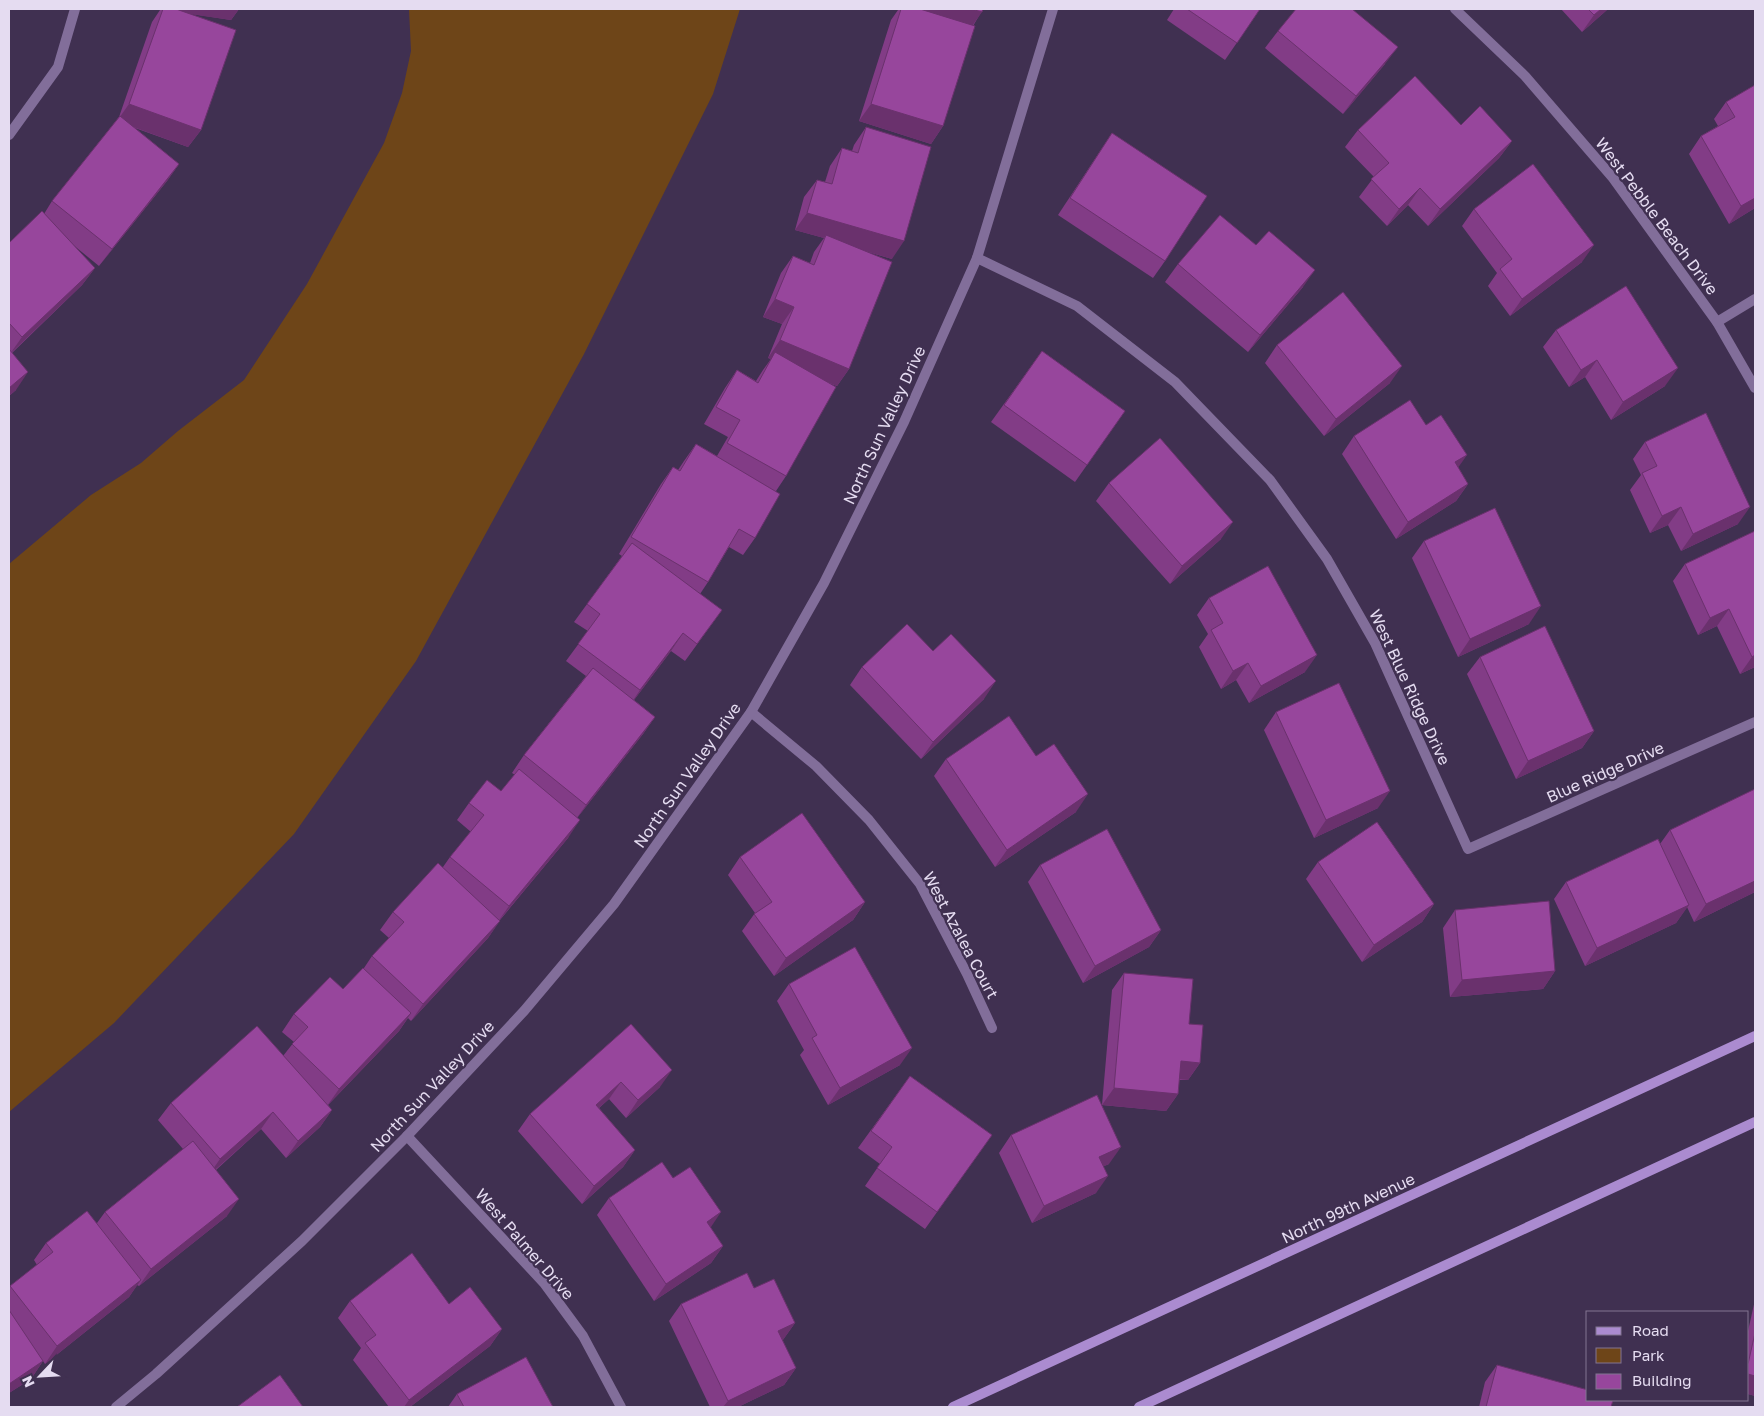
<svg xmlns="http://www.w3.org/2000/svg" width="1764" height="1416" font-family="'Golos Text',sans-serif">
  <rect width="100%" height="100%" fill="#403051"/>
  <path fill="#6e4518" d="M409,9H740L713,94L584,354L416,661L294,834L114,1023L9,1112V564L91,495L141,463L178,431L244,380L307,284L384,143L402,93L411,51Z"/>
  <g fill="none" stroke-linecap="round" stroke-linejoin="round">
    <g stroke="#826e9a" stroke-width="10">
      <path d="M1455,9L1525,76L1613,178L1717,322L1755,388"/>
      <path d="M9,135L58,67L75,9"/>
      <path d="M977,258L1077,306L1175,382L1270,480L1327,559L1375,643L1468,849L1755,722"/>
      <path d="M1717,322L1755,299"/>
      <path d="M751,712L816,766L869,820L920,884L967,974L992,1028"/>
      <path d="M407,1136L544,1283L583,1336L621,1407"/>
      <path d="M116,1407L156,1374L302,1241L407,1136L524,1011L614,904L751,712L824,583L904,422L977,258L1053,9"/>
    </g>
    <g stroke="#ab8bd0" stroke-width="10">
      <path d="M953,1407L1755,1036"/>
      <path d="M1139,1407L1755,1122"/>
    </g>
  </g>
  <g fill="#823c86">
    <path d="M158,9H239L231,20L192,14L201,130L188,147L135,128L179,164L167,181L99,266L72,244L95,268L82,285L12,353L16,390L9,396V243L44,214L52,201L119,117L152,22L160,10H158Z"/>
    <path d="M897,9H983L973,26L943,126L931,144L859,121L891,20L898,10H897Z"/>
    <path d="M1174,9H1260L1225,60L1167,20Z"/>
    <path d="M1561,9H1608L1582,32Z"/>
    <path d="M1278,31L1385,64L1343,114L1265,48Z"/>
    <path d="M1755,85V208L1729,224L1689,154L1701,136L1718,126L1714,119L1726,102Z"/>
    <path d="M1461,125L1512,141L1499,158L1428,226L1408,205L1387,226L1359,197L1374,177L1345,147L1358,130Z"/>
    <path d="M866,127L892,259L861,250L849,369L837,386L828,383L786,476L776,491L755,538L743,555L729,547L708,582L700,594L722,610L685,661L671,651L634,700L655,717L643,734L577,818L568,838L500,920L488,938L411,1021L408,1018L399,1031L328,1105L332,1110L320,1127L286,1158L261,1129L216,1170L227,1216L139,1286L137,1285L129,1297L45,1364L43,1361L31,1379L9,1393V1288L10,1286L37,1265L34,1260L46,1243L97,1223L105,1212L183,1149L158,1120L171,1103L283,1056L294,1042L282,1032L294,1014L343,989L364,968L372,956L389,938L380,930L393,912L443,867L450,857L471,832L457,820L469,803L501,791L515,775L512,773L524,755L586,676L566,661L588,631L574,622L622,556L619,554L661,484L673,467L678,470L684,461L696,444L717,456L728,437L704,424L725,388L737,370L756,381L763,370L771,359L768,358L782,324L763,317L781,273L793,256L810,263L814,252L824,238L795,230L804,197L817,180L825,182L830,166L842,148L852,151L854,145Z"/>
    <path d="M1112,133L1165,261L1153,278L1058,215Z"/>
    <path d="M1474,209L1582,262L1510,316L1488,286L1497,273L1462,226Z"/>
    <path d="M1178,264L1303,287L1248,352L1165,282Z"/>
    <path d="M1556,330L1665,386L1611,420L1585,377L1569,387L1543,347Z"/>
    <path d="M1277,345L1390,383L1324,436L1265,363Z"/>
    <path d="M1042,351L1125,411L1075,482L991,422Z"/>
    <path d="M1426,425L1458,467L1468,484L1456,501L1396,539L1342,454L1354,436Z"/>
    <path d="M1645,442L1738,524L1681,551L1668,525L1650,533L1630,490L1641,475L1633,459Z"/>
    <path d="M1109,483L1221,539L1170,584L1096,501Z"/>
    <path d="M1755,531V667L1740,674L1717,626L1698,635L1673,581L1685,564Z"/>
    <path d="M1424,541L1529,624L1458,657L1412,558Z"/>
    <path d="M1209,598L1305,672L1249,703L1236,680L1221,689L1199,647L1208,634L1197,615Z"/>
    <path d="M933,651L984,699L921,759L850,685L862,667Z"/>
    <path d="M1480,657L1594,731L1582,748L1516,779L1467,674Z"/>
    <path d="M1276,712L1378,808L1314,838L1264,730Z"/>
    <path d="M1036,756L1076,812L995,867L934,776L946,759Z"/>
    <path d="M1670,830L1755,892L1694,922L1687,907L1676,923L1585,966L1554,899L1566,882L1660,844Z"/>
    <path d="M740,857L865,902L853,920L774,976L742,931L755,913L728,875Z"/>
    <path d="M1318,862L1434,904L1422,922L1362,962L1306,879Z"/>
    <path d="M1040,865L1161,930L1149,947L1083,983L1028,882Z"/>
    <path d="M1455,910L1555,971L1543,989L1450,997L1443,928Z"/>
    <path d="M1124,973L1189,1024L1200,1063L1188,1080H1179L1178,1094L1166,1111L1102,1105L1112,990Z"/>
    <path d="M789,984L900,1065L828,1105L800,1055L804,1050L777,1001Z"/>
    <path d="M631,1024L660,1087L626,1118L609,1099L599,1108L635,1150L623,1167L582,1204L518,1131L530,1114Z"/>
    <path d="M910,1076L992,1135L925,1229L865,1186L880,1164L858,1148Z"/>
    <path d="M1011,1135L1109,1164L1104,1166L1096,1193L1032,1223L999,1153Z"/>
    <path d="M609,1198L710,1227L723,1246L711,1263L654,1301L597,1215Z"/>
    <path d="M754,1288L795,1323L782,1341L796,1368L784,1385L738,1407H710L669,1321L681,1304Z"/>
    <path d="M1755,1300V1396L1748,1394V1331Z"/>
    <path d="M350,1301L449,1304L502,1329L490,1346L410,1407H389L353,1360L361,1348L338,1318Z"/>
    <path d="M1497,1365L1611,1407H1479L1485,1382Z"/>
    <path d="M457,1394L553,1407H448Z"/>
  </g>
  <g fill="#6a316d">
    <path d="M163,9H239L231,20L162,10Z"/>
    <path d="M901,9H971L982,12L970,29Z"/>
    <path d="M1601,9H1608L1582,32L1594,15Z"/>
    <path d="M1398,47L1385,64L1343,114L1356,96Z"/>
    <path d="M129,104L201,130L188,147L117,121Z"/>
    <path d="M871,104L943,126L931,144L859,121Z"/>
    <path d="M1512,141L1499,158L1428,226L1440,209Z"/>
    <path d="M179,164L167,181L99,266L112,249Z"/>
    <path d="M1420,188L1408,205L1387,226L1399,209Z"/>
    <path d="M1755,198V208L1729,224L1741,206Z"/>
    <path d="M807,213L904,241L892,259L825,239L826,235L824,238L795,230Z"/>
    <path d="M1594,245L1582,262L1510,316L1522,299Z"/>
    <path d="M95,268L82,285L10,354L22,337Z"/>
    <path d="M1315,270L1303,287L1248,352L1260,335Z"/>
    <path d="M775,299L794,307L782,324L763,317Z"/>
    <path d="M780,340L849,369L837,386L771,359L775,352L771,359L768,358Z"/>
    <path d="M1597,360L1585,377L1569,387L1581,370Z"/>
    <path d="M1402,366L1390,383L1324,436L1336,419Z"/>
    <path d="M1678,368L1665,386L1611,420L1623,402Z"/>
    <path d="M28,372L16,390L9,396V388Z"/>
    <path d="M1467,455L1455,472V462Z"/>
    <path d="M1468,484L1456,501L1396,539L1408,522Z"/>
    <path d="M1681,507L1668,525L1650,533L1662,516Z"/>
    <path d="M1750,507L1738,524L1681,551L1693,534Z"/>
    <path d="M1233,522L1221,539L1170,584L1182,566Z"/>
    <path d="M1541,606L1529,624L1458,657L1470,639Z"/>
    <path d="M1729,609L1717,626L1698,635L1710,618Z"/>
    <path d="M683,633L671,651L628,708L640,690Z"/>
    <path d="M1317,655L1305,672L1249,703L1261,686Z"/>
    <path d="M1755,655V667L1740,674L1752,657Z"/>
    <path d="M1248,663L1236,680L1221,689L1233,671Z"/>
    <path d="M996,681L984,699L921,759L933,742Z"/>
    <path d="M655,717L643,734L574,822L586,805Z"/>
    <path d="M1594,731L1582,748L1516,779L1528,761Z"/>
    <path d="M1390,791L1378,808L1314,838L1326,820Z"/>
    <path d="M1088,794L1076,812L995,867L1007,850Z"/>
    <path d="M580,820L568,838L497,923L509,906Z"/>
    <path d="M1755,881V892L1694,922L1706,904Z"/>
    <path d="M865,902L853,920L774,976L786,958Z"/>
    <path d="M1434,904L1422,922L1362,962L1374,945Z"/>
    <path d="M1689,905L1676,923L1585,966L1597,948Z"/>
    <path d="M500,921L488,938L411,1021L423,1004Z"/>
    <path d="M1161,930L1149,947L1083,983L1095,966Z"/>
    <path d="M1555,971L1543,989L1450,997L1462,980Z"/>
    <path d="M411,1013L399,1031L327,1106L339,1089Z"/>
    <path d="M912,1048L900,1065L828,1105L840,1088Z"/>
    <path d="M1181,1061L1200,1063L1188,1080L1169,1078Z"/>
    <path d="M672,1070L660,1087L626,1118L638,1100Z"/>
    <path d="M621,1082L609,1099L583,1122L596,1105Z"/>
    <path d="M1114,1088L1178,1094L1166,1111L1102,1105Z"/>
    <path d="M332,1110L320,1127L286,1158L298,1141Z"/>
    <path d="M273,1112L261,1129L208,1176L220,1159Z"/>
    <path d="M1121,1147L1109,1164L1087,1174L1099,1157Z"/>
    <path d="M635,1150L623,1167L582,1204L594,1186Z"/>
    <path d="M1108,1176L1096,1193L1032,1223L1044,1206Z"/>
    <path d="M239,1199L227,1216L139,1286L151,1269Z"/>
    <path d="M721,1212L709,1230L707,1222Z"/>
    <path d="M723,1246L711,1263L654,1301L666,1284Z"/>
    <path d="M141,1280L129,1297L45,1364L57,1346Z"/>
    <path d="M795,1323L783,1340L766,1349L778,1331Z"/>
    <path d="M502,1329L490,1346L410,1407H404L409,1400Z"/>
    <path d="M43,1361L31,1379L9,1393V1384Z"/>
    <path d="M796,1368L784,1385L738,1407H723L728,1401Z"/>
    <path d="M1748,1374L1755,1376V1396L1748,1394Z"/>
  </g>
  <g fill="#97469c" stroke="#6a316d">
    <path d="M163,9H176L236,30L201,130L129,104Z"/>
    <path d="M901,9H920L975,26L943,126L871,104Z"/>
    <path d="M971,9H983L982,12Z"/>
    <path d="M1187,9H1260L1237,43Z"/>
    <path d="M1296,9H1352L1398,47L1356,96L1278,31Z"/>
    <path d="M1588,9H1601L1594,15Z"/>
    <path d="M1415,76L1461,125L1480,106L1512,141L1440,209L1420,188L1399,209L1371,179L1389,163L1358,130Z"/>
    <path d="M1755,85V198L1741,206L1701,136L1735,117L1726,102Z"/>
    <path d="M120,116L179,164L112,249L52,201Z"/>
    <path d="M866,127L931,147L904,241L807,213L817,180L832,184L842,148L858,153Z"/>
    <path d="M1112,133L1207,196L1165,261L1070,198Z"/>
    <path d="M1533,164L1594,245L1522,299L1500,269L1512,259L1474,209Z"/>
    <path d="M42,211L95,268L22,337L9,323V243Z"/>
    <path d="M1220,215L1256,245L1269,231L1315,270L1260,335L1178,264Z"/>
    <path d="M826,235L892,262L849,369L780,340L794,307L775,299L793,256L814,265Z"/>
    <path d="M1626,286L1678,368L1623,402L1597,360L1581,370L1556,330Z"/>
    <path d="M1343,292L1402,366L1336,419L1277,345Z"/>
    <path d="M9,349L28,372L9,388Z"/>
    <path d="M1042,351L1125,411L1087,465L1004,405Z"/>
    <path d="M775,352L836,387L786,476L727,443L740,420L716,407L737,370L758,383Z"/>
    <path d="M1410,400L1426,425L1441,415L1467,455L1455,462L1468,484L1408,522L1354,436Z"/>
    <path d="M1706,413L1750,507L1693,534L1681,507L1662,516L1642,473L1657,466L1645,442Z"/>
    <path d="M1160,438L1233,522L1182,566L1109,483Z"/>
    <path d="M696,444L780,494L755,538L739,529L708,582L631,537L673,467L680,471Z"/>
    <path d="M1495,508L1541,606L1470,639L1424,541Z"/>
    <path d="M1755,531V655L1752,657L1729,609L1710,618L1685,564Z"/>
    <path d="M632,543L722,610L697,644L683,633L640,690L578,644L600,614L587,604Z"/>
    <path d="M1268,566L1317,655L1261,686L1248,663L1233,671L1211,630L1223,623L1209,598Z"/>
    <path d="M907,624L933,651L951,634L996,681L933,742L862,667Z"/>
    <path d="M1545,626L1594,731L1528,761L1480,657Z"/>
    <path d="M593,668L655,717L586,805L524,755Z"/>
    <path d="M1339,683L1390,791L1326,820L1276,712Z"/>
    <path d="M1009,716L1036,756L1054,744L1088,794L1007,850L946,759Z"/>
    <path d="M519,769L580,820L509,906L450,857L484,815L469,803L487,780L501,791Z"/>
    <path d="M1755,789V881L1706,904L1670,830Z"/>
    <path d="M802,813L865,902L786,958L754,914L772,902L740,857Z"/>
    <path d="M1377,822L1434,904L1374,945L1318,862Z"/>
    <path d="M1107,829L1161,930L1095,966L1040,865Z"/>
    <path d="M1658,839L1689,905L1597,948L1566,882Z"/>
    <path d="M438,863L500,921L423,1004L372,956L404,922L393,912Z"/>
    <path d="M1549,901L1555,971L1462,980L1455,910Z"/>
    <path d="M855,947L912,1048L840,1088L812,1038L817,1035L789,984Z"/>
    <path d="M363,968L411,1013L339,1089L292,1044L308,1027L294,1014L330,977L343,989Z"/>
    <path d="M1124,973L1193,979L1189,1024L1203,1025L1200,1063L1181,1061L1178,1094L1114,1088Z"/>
    <path d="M631,1024L672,1070L638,1100L621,1082L596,1105L635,1150L594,1186L530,1114Z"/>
    <path d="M257,1026L332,1110L298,1141L273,1112L220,1159L171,1103Z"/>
    <path d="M910,1076L992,1135L937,1212L877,1168L892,1147L871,1131Z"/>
    <path d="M1097,1095L1121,1147L1099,1157L1108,1176L1044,1206L1011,1135Z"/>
    <path d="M193,1141L239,1199L151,1269L105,1212Z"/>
    <path d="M662,1162L673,1178L690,1167L721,1212L707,1222L723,1246L666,1284L609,1198Z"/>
    <path d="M87,1211L141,1280L57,1346L10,1286L53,1252L46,1243Z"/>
    <path d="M412,1253L449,1304L470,1287L502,1329L409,1400L365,1343L376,1335L350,1301Z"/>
    <path d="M747,1273L754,1288L774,1279L795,1323L778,1331L796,1368L728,1401L681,1304Z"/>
    <path d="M9,1310L43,1361L9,1384Z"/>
    <path d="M1755,1333V1376L1748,1374V1364Z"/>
    <path d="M526,1357L553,1407H464L457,1394Z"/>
    <path d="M1497,1365L1588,1390V1400H1613L1611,1407H1486Z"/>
    <path d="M280,1375L303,1407H237Z"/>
  </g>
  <g text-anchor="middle" stroke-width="4.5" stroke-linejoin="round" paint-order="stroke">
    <g font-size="16" fill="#e5dcf1" stroke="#403051">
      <text transform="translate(1657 216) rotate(53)" y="6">West Pebble Beach Drive</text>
      <text transform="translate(884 425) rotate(-65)" y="6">North Sun Valley Drive</text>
      <text transform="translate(1410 687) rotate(65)" y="6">West Blue Ridge Drive</text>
      <text transform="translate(1605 772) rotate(-24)" y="6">Blue Ridge Drive</text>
      <text transform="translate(687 775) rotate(-55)" y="6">North Sun Valley Drive</text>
      <text transform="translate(961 935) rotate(62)" y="6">West Azalea Court</text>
      <text transform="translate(432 1086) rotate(-47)" y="6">North Sun Valley Drive</text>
      <text transform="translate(1348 1208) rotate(-25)" y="6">North 99th Avenue</text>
      <text transform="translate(525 1244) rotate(49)" y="6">West Palmer Drive</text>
    </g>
  </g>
  <rect width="1764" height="1416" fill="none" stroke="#e5dcf1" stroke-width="20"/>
  <rect x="1586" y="1311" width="162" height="90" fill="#403051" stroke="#827591"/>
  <rect x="1596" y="1327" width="25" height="8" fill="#ab8bd0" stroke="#827591"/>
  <text x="1632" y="1336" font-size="15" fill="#e5dcf1">Road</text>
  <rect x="1596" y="1348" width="25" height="15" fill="#6e4518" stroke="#827591"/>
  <text x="1632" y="1361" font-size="15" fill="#e5dcf1">Park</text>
  <rect x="1596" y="1374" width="25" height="15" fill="#97469c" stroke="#827591"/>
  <text x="1632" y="1386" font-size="15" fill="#e5dcf1">Building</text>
  <g transform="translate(40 1376) rotate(245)" stroke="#403051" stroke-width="4" paint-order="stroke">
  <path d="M0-4L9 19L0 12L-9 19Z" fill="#e5dcf1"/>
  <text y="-8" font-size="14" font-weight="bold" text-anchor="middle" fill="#e5dcf1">N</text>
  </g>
</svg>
